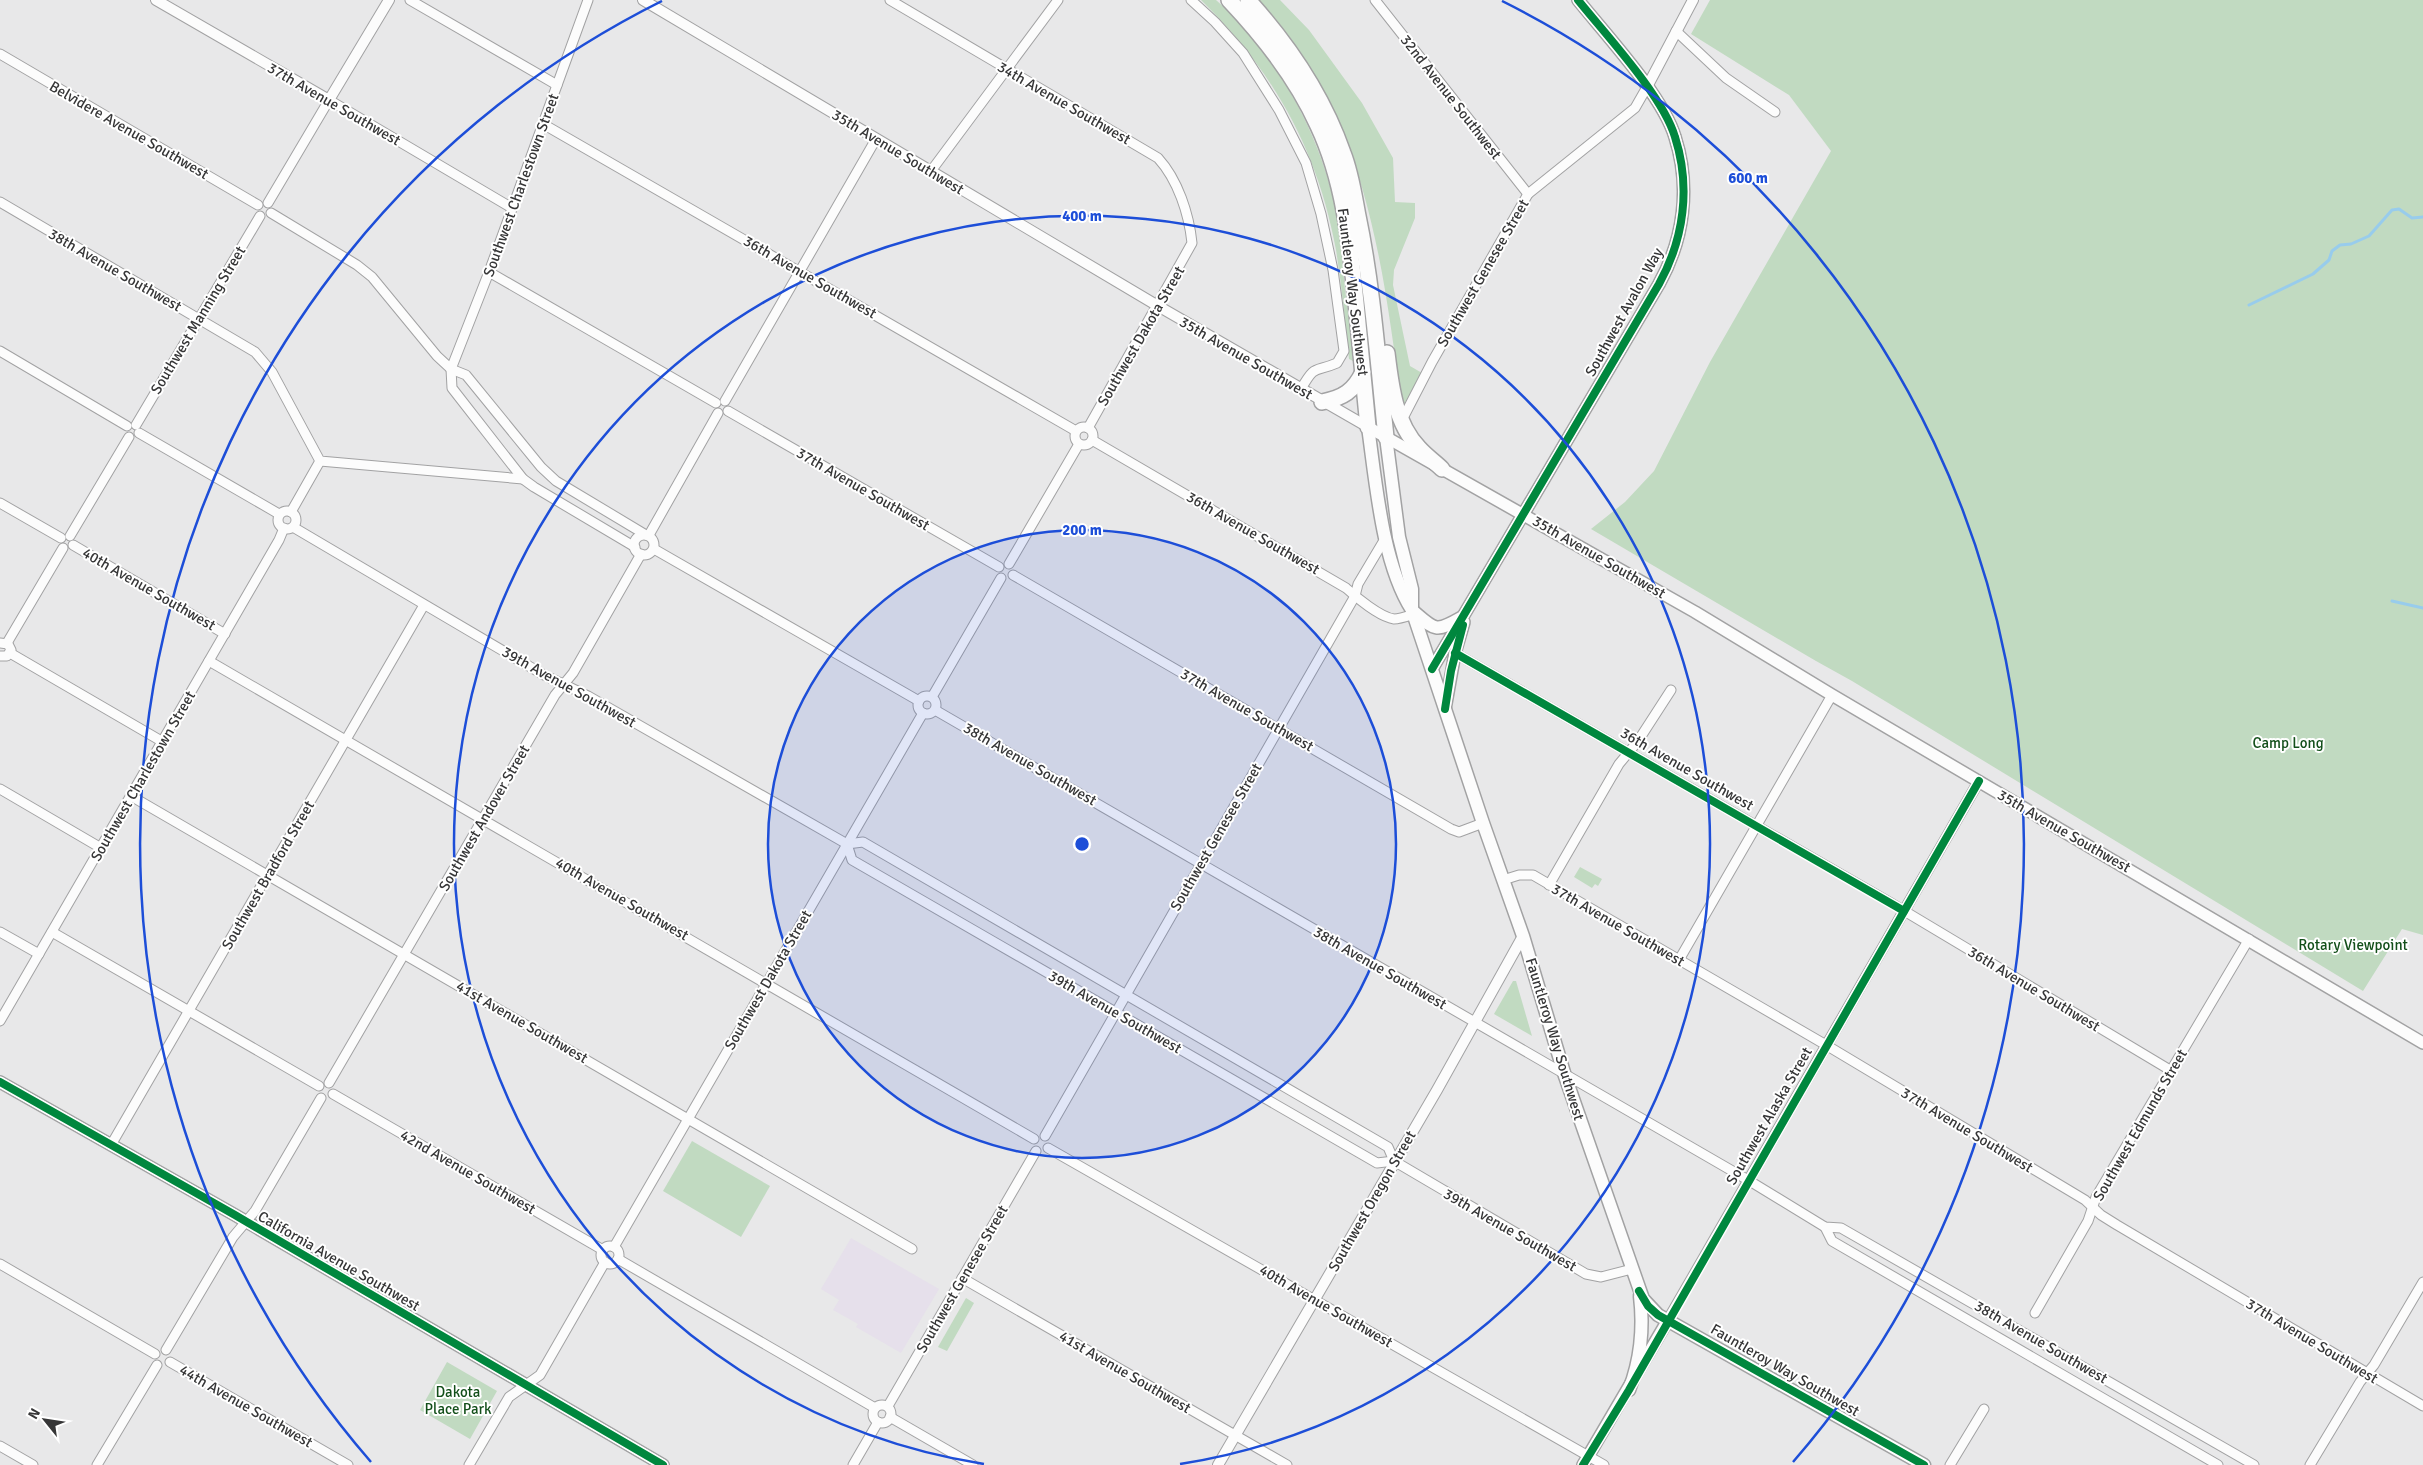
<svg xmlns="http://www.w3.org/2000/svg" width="2423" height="1465" font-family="Signika,sans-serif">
  <rect width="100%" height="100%" fill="#e8e8e9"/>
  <path fill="#e6e0eb" d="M851,1238L939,1289L901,1353L856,1327L858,1324L833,1310L839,1300L821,1289Z"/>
  <g fill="#c1dac1">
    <path d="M1201,0H1216C1272,50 1314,122 1332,194C1340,225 1342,257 1345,289C1348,313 1352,337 1353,361L1349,359C1345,323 1342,286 1336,250C1318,151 1273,70 1201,0Z"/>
    <path d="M1259,0H1280L1309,30L1362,103L1393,158L1395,202L1415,203V218L1394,270L1393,285L1410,366L1422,373L1402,408C1382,259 1366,115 1259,0Z"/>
    <path d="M1710,0H2423V935L2402,929L2363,991L1852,681L1816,661L1591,529L1625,502L1654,471L1710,362L1831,151L1789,95L1691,34Z"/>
    <path d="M1580,867L1602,879L1598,886L1595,884L1592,888L1574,877Z"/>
    <path d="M1513,981H1516L1532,1036L1494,1014Z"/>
    <path d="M692,1141L770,1186L741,1237L663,1191Z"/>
    <path d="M966,1298L974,1303L947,1351L938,1347Z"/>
    <path d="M447,1362L497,1391L470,1439L420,1410Z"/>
  </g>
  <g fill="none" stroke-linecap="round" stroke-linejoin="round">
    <g stroke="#98ccec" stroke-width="3">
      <path d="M2249,305L2313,274L2329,260L2332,251L2340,245L2351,244L2369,236L2392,210L2399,209L2412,218L2423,217"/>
      <path d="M2392,601L2423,608"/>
    </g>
    <g stroke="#a2a2a3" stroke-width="11">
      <g id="minor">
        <path d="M410,0L557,85"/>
        <path d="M588,0L489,272L451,369L452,388L523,479L534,487L635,547"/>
        <path d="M890,0L1158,158C1178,180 1189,214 1192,243L1088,428"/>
        <path d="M1191,0L1215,22L1243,53L1279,110L1306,163L1321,214L1333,270L1344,351L1337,363C1314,373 1316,363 1301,389"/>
        <path d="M1375,0L1528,194"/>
        <path d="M1676,31L1726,78L1775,112"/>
        <path d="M0,54L258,205"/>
        <path d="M543,124L1076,431"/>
        <path d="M931,171L1058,0"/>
        <path d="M0,202L255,352L272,372L320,461L523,479"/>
        <path d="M268,203L329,100L512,208"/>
        <path d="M271,213L357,265L372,277L437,356L451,369L466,375L541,467L556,481L646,535"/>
        <path d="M489,272L716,403"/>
        <path d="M0,351L127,426"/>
        <path d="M725,401L876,139"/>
        <path d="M728,411L999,567"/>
        <path d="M1401,422L1432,362L1528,194L1635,108L1647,87"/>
        <path d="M136,425L260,216"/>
        <circle cx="1084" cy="436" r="9"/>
        <path d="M139,433L279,514"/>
        <path d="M1092,440L1346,588C1356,597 1380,617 1394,619C1400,619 1408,616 1414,614"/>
        <path d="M0,503L61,538"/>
        <circle cx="287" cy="520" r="9"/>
        <path d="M291,512L320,461"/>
        <path d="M293,527L544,675L588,696L847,844L863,842L1388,1147L1394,1161"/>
        <circle cx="644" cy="545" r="10"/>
        <path d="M649,535L718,413"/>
        <path d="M70,536L129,437"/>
        <path d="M73,545L225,634"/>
        <path d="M654,549L919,701"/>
        <path d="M1009,564L1079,444"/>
        <path d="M1013,575L1451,829L1459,832L1483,823"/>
        <path d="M0,643L8,644L11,650L7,656H0"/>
        <path d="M7,643L63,548"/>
        <path d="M10,653L163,742"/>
        <path d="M1455,653L1891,903L2170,1070"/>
        <path d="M209,661L1034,1139"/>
        <circle cx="927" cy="705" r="9"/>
        <path d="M932,697L1001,578"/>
        <path d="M935,710L1748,1180L1825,1227L1841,1228L2254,1465"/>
        <path d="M0,789L101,848"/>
        <path d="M131,796L912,1249"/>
        <path d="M847,844L852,860L1377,1163L1394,1161L1586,1274L1601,1277L1632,1269"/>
        <path d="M1503,880L1519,875H1533L1826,1045L2085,1200L2101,1215L2117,1225L2423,1406"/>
        <path d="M1549,885L1619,764L1638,741L1671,690"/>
        <path d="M0,932L39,954"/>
        <path d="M52,932L319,1086"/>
        <path d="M1679,960L1832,695"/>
        <path d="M0,1021L279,540L284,528"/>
        <path d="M329,1083L555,695L573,673L641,554"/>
        <path d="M333,1094L603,1250"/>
        <path d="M1045,1136L1355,596L1358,584L1386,537"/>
        <path d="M111,1145L424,605"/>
        <path d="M1048,1148L1604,1465"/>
        <path d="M1825,1227L1832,1241L2218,1465"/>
        <circle cx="610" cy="1255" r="9"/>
        <path d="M614,1247L923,713"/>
        <path d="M618,1259L875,1408"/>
        <path d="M0,1264L155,1354"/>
        <path d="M962,1278L1287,1465"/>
        <path d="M2035,1313L2088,1221L2096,1197L2249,939"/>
        <path d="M166,1350L233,1237L255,1211L321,1098"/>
        <path d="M170,1362L348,1465"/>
        <circle cx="882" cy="1414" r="9"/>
        <path d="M888,1406L1036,1151"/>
        <path d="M890,1417L973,1465"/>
        <path d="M0,1446L33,1465"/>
        <path d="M97,1465L157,1365"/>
        <path d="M469,1465L509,1397L540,1375L605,1262"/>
        <path d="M853,1465L878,1422"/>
        <path d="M1950,1465L1984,1409"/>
        <path d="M2310,1465L2360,1382L2374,1365L2423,1282"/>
      </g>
    </g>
    <g stroke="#a2a2a3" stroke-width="12">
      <g id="tertiary">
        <path d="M156,0L329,100L389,0"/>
        <path d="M643,0L1158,306L1368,427"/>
        <path d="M1647,87L1693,0"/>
        <path d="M1668,1320L1979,781"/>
        <path d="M1218,1465L1437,1090L1523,936"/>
      </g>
    </g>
    <g stroke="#a2a2a3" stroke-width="14">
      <g id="secondary">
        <path d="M1368,427L1695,612L1832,695L2423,1043"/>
        <path d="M1432,669L1659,284C1684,239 1691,187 1675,137C1663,96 1606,35 1578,0"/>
        <path d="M1445,709L1455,653L1464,622"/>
        <path d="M0,1082L235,1215L663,1465"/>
        <path d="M1583,1465L1668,1320"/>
      </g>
    </g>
    <g stroke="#a2a2a3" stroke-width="15">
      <g id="primary">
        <path d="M1368,427C1376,483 1382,563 1412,610L1483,823L1523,936L1565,1076L1643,1299L1658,1315L1924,1465"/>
        <path d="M1386,437L1399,537L1412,589V610"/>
        <path d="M1413,611C1435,630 1435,633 1461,618"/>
        <path d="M1629,1390C1641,1359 1644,1330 1640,1296"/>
      </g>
    </g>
    <g stroke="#a2a2a3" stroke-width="18">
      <g id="motorway">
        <path d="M1229,0C1264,37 1297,79 1318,126C1344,181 1350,244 1356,303C1360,344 1364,386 1368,427"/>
        <path d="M1248,0C1288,44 1323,96 1343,153C1351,173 1354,195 1358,216C1373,288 1378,363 1386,437"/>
        <path d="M1387,353C1391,386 1395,423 1419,448C1426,456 1435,462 1442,469"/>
        <path d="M1322,402C1343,398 1354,391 1363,372"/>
      </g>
    </g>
    <use href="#minor" stroke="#fcfcfc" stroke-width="9"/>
    <use href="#tertiary" stroke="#fcfcfc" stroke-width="10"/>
    <use href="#secondary" stroke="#fcfcfc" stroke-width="11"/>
    <use href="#primary" stroke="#fcfcfc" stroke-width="12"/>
    <use href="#motorway" stroke="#fcfcfc" stroke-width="15"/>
    <g stroke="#fff" stroke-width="11">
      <g id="cycleway">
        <path d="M1455,653L1904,911"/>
        <path d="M1432,669L1659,284C1684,239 1691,187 1675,137C1663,96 1606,35 1578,0"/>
        <path d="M1445,709L1451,671L1463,625"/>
        <path d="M0,1082L235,1215L663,1465"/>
        <path d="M1639,1291L1648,1306L1658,1315L1924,1465"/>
        <path d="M1583,1465L1629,1390L1979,781"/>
      </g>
    </g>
    <use href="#cycleway" stroke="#00873e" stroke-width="8"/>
  </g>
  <circle cx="1082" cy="844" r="314" fill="#1d4ed8" fill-opacity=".12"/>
  <g fill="none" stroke="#1d4ed8" stroke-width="2.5">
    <circle cx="1082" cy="844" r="314"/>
    <path d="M984 1464A628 628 0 1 1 1180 1464"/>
    <path d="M371 1462A942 942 0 0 1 662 1M1502 1A942 942 0 0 1 1793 1462"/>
  </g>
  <g text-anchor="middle" stroke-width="4" stroke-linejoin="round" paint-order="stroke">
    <g font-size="15" fill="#363637" stroke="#fff">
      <text transform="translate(1451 97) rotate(52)" y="5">32nd Avenue Southwest</text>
      <text transform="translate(1064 103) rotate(30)" y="5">34th Avenue Southwest</text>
      <text transform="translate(334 104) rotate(30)" y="5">37th Avenue Southwest</text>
      <text transform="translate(129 130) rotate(30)" y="5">Belvidere Avenue Southwest</text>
      <text transform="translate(898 152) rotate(31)" y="5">35th Avenue Southwest</text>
      <text transform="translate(521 185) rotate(-70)" y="5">Southwest Charlestown Street</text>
      <text transform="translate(115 270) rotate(30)" y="5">38th Avenue Southwest</text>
      <text transform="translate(1483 273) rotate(-60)" y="5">Southwest Genesee Street</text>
      <text transform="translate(810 277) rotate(30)" y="5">36th Avenue Southwest</text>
      <text transform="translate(1353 292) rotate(83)" y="5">Fauntleroy Way Southwest</text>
      <text transform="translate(1624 312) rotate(-61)" y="5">Southwest Avalon Way</text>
      <text transform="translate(198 320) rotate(-59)" y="5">Southwest Manning Street</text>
      <text transform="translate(1141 336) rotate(-60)" y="5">Southwest Dakota Street</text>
      <text transform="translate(1246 358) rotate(30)" y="5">35th Avenue Southwest</text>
      <text transform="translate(863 489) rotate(30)" y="5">37th Avenue Southwest</text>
      <text transform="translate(1253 533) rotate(30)" y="5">36th Avenue Southwest</text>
      <text transform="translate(1599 557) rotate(30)" y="5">35th Avenue Southwest</text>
      <text transform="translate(149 589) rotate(30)" y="5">40th Avenue Southwest</text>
      <text transform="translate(569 687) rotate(29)" y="5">39th Avenue Southwest</text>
      <text transform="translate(1247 710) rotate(30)" y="5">37th Avenue Southwest</text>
      <text transform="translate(1030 764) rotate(30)" y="5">38th Avenue Southwest</text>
      <text transform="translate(1687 769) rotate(30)" y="5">36th Avenue Southwest</text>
      <text transform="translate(143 776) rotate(-60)" y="5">Southwest Charlestown Street</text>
      <text transform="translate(484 818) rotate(-60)" y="5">Southwest Andover Street</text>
      <text transform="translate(2064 831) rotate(30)" y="5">35th Avenue Southwest</text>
      <text transform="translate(1216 837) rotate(-60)" y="5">Southwest Genesee Street</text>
      <text transform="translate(268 875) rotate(-60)" y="5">Southwest Bradford Street</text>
      <text transform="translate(622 899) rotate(30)" y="5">40th Avenue Southwest</text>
      <text transform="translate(1618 925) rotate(30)" y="5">37th Avenue Southwest</text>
      <text transform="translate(1380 968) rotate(30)" y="5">38th Avenue Southwest</text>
      <text transform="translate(768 980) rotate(-60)" y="5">Southwest Dakota Street</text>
      <text transform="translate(2034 989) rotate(31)" y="5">36th Avenue Southwest</text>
      <text transform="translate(1115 1012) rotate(30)" y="5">39th Avenue Southwest</text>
      <text transform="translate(522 1022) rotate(30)" y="5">41st Avenue Southwest</text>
      <text transform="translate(1555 1039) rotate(73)" y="5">Fauntleroy Way Southwest</text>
      <text transform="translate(1769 1116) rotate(-60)" y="5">Southwest Alaska Street</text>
      <text transform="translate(2140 1125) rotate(-60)" y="5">Southwest Edmunds Street</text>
      <text transform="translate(1967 1130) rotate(31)" y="5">37th Avenue Southwest</text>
      <text transform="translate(468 1172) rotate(30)" y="5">42nd Avenue Southwest</text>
      <text transform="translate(1372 1201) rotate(-60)" y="5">Southwest Oregon Street</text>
      <text transform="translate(1510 1230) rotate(30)" y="5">39th Avenue Southwest</text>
      <text transform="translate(339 1261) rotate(30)" y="5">California Avenue Southwest</text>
      <text transform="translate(962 1279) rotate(-60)" y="5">Southwest Genesee Street</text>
      <text transform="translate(1326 1306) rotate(30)" y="5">40th Avenue Southwest</text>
      <text transform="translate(2312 1341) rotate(31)" y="5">37th Avenue Southwest</text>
      <text transform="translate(2041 1342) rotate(30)" y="5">38th Avenue Southwest</text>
      <text transform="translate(1785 1370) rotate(30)" y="5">Fauntleroy Way Southwest</text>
      <text transform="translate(1125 1372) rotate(30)" y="5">41st Avenue Southwest</text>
      <text transform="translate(246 1406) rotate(30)" y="5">44th Avenue Southwest</text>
    </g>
    <g font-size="15" fill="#134f1a" stroke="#fff">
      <text x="2288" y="748">Camp Long</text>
      <text x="2353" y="950">Rotary Viewpoint</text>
      <text x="458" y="1397">Dakota<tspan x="458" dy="17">Place Park</tspan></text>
    </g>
  </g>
  <circle cx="1082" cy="844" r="8" fill="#1d4ed8" stroke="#fff" stroke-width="2.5"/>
  <g font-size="15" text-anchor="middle" font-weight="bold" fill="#1d4ed8" stroke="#fff" stroke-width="4" stroke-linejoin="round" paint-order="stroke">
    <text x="1748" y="183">600 m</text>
    <text x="1082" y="221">400 m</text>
    <text x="1082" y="535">200 m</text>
  </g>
  <g transform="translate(45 1420) rotate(300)" stroke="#ffffff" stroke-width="4" paint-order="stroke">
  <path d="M0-4L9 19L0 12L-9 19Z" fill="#363637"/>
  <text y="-8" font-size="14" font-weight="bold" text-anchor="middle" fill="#363637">N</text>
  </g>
</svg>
